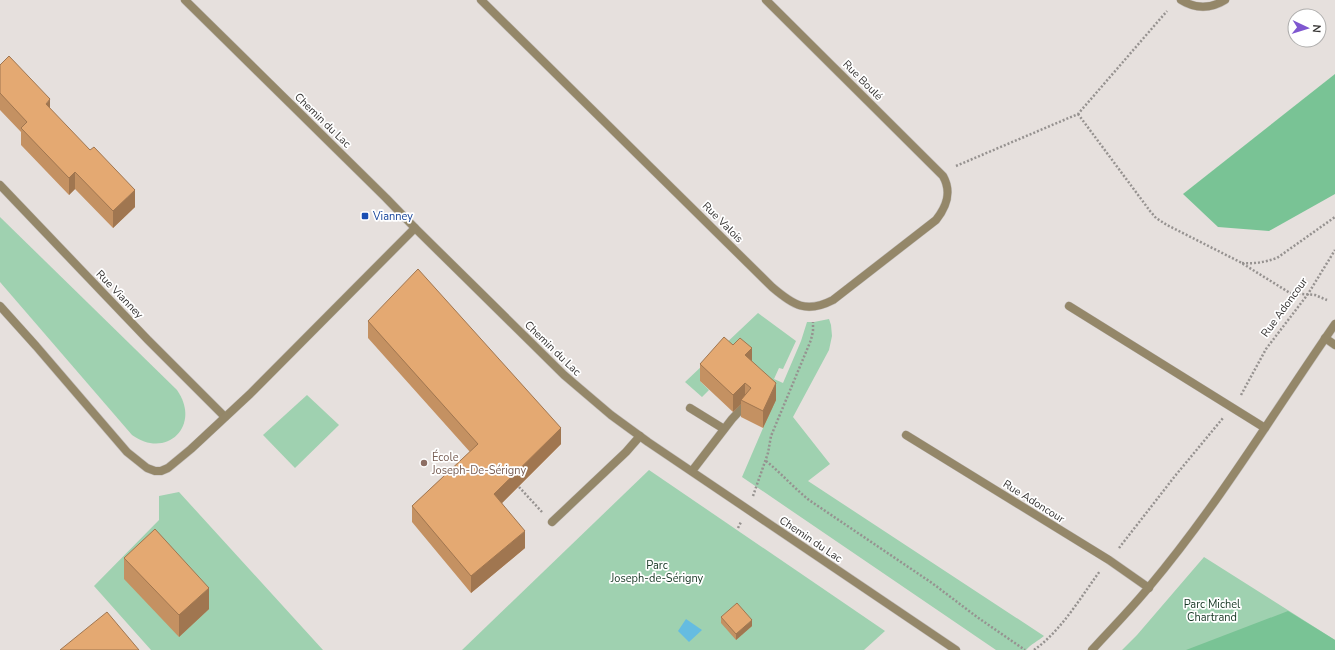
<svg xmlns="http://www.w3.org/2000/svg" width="1335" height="650" font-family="'Nunito Sans',sans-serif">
  <rect width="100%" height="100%" fill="#e6e0dd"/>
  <g fill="#9fd1b0">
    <path d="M0,217L177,390C202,426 166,460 132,435L0,282Z"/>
    <path d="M758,313L796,341L783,369L779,368L774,379L783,383L801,341L807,322H814L829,319L831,325L832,336L829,350L793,417L830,464L808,481L1044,636C1038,641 1031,644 1026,650H996L742,477L775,400L700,381L709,390L702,397L685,382Z"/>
    <path d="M307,395L339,425L295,468L263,435Z"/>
    <path d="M649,470L885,631L864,650H462Z"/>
    <path d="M179,492L323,650H151L94,586L159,520V496Z"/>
    <path d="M1204,557L1335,640V650H1122L1137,635Z"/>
  </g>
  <g fill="#79c395">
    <path d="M1335,74V194L1269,231L1218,227L1183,194Z"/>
    <path d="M1288,611L1335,640V650H1186Z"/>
  </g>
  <path fill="#65bce1" d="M686,619L702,630L689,642L678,631Z"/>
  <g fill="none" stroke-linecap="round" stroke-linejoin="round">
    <g stroke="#c3bebb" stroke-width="9">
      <g id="service">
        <path d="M690,408L724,429"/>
        <path d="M692,471L732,419L745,405"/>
        <path d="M552,522L626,452L640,436"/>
      </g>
    </g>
    <g stroke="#c3bebb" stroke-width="9">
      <g id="minor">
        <path d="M185,0L386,198L415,228L564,375L611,415L648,442L956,650"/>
        <path d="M481,0L772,287C793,305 806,314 833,300L936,220C947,206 952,192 943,176L766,0"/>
        <path d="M1181,0C1195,9 1211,9 1225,0"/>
        <path d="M0,185L148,340L225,417"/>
        <path d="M0,306L36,346L127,452L147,468L155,471H161L168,468L191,449L250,394L415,228"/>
        <path d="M1069,306L1265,428"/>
        <path d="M1325,338L1335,345"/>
        <path d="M906,435L1109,560L1149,588"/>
      </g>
    </g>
    <g stroke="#c3bebb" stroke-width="9">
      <path id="tertiary" d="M1092,650C1111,629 1131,609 1149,587C1218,505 1274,412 1335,324"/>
    </g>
    <g stroke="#969290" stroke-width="2.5" stroke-dasharray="2 2" stroke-linecap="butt">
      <path d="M1078,114L1150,211L1156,218L1167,225L1240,262L1290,293L1315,295L1327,300"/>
      <path d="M956,166L1078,114L1167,11"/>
      <path d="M1242,263C1255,264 1265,262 1277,258L1335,217"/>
      <path d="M1241,395L1266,349L1308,294L1335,250"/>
      <path d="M766,461C781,473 794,488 809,500L932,583L977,617L1025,650"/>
      <path d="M519,487L542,512"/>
      <path d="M753,496L768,453L771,436L811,340L813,331V322"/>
      <path d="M738,528L741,522"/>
      <path d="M1119,548L1175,476L1223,418"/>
      <path d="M1034,650C1062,630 1080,598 1100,571"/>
    </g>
    <use href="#service" stroke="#948769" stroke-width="8"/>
    <use href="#minor" stroke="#948769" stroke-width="8"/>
    <use href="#tertiary" stroke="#948769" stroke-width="8"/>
  </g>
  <g fill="#c49162">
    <path d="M0,65L50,109L135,207L113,228L75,189L69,195L21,145V132L0,110Z"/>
    <path d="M368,321L561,444L502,503L525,548L471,593L412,522V506L470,452L368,338Z"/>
    <path d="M752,361L776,400L763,428L741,417V404L733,412L700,381V364Z"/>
    <path d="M124,558L209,609L179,637L124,579Z"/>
    <path d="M721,617L752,626L736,640L721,623Z"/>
  </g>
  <g fill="#a07650">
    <path d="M50,99V116L46,104Z"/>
    <path d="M75,172V189L69,195V178Z"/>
    <path d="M135,190V207L113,228V211Z"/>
    <path d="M752,348V365L745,355Z"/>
    <path d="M745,383V400H741V404L733,412V395Z"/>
    <path d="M776,383V400L763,428V411Z"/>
    <path d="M561,428V444L494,511V494Z"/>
    <path d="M525,531V548L471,593V576Z"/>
    <path d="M209,588V609L179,637V615Z"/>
    <path d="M752,620V626L736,640V634Z"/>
  </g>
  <g fill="#e4a972" stroke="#a07650">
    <path d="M9,56L50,99L46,104L90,150L94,147L135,190L113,211L75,172L69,178L21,128L27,122L0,93V65Z"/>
    <path d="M418,269L561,428L494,494L525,531L471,576L412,506L478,444L368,321Z"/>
    <path d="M724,337L733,345L740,338L752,348L745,355L776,383L763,411L741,400L751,388L745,383L733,395L700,364Z"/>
    <path d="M155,529L209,588L179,615L124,558Z"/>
    <path d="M737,603L752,620L736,634L721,617Z"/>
    <path d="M107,612L139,650H60Z"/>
  </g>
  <rect fill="#1a4fb4" stroke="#fff" stroke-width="1.5" x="361" y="212" width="8" height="8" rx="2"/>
  <circle fill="#8d6e63" stroke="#fff" stroke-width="1.5" cx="424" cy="463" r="4"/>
  <g text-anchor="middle" stroke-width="3.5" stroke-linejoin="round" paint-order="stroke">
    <g font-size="11" fill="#363433" stroke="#fff">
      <text transform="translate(863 80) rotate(45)" y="4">Rue Boulé</text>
      <text transform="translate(323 120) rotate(44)" y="4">Chemin du Lac</text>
      <text transform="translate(723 222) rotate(45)" y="4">Rue Valois</text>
      <text transform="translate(120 294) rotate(46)" y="4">Rue Vianney</text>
      <text transform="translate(1284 307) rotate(-54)" y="4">Rue Adoncour</text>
      <text transform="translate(553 348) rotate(44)" y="4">Chemin du Lac</text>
      <text transform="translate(1034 501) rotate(32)" y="4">Rue Adoncour</text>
      <text transform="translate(811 539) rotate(34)" y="4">Chemin du Lac</text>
    </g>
    <g font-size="11" fill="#164399" stroke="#fff" text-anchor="start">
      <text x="373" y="220">Vianney</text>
    </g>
    <g font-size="11" fill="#785e54" stroke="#fff" text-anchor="start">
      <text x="432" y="461">École<tspan x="432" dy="13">Joseph-De-Sérigny</tspan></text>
    </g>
    <g font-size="11" fill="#173724" stroke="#fff">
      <text x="657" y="569">Parc<tspan x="657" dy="13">Joseph-de-Sérigny</tspan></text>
      <text x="1212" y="608">Parc Michel<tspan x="1212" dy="13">Chartrand</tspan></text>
    </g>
  </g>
  <g transform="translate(1307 28) rotate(94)"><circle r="19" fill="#ffffff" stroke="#afaead"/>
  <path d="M0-3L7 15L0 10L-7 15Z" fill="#7f57d0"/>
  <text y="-6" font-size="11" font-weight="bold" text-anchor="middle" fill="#363433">N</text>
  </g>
</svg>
